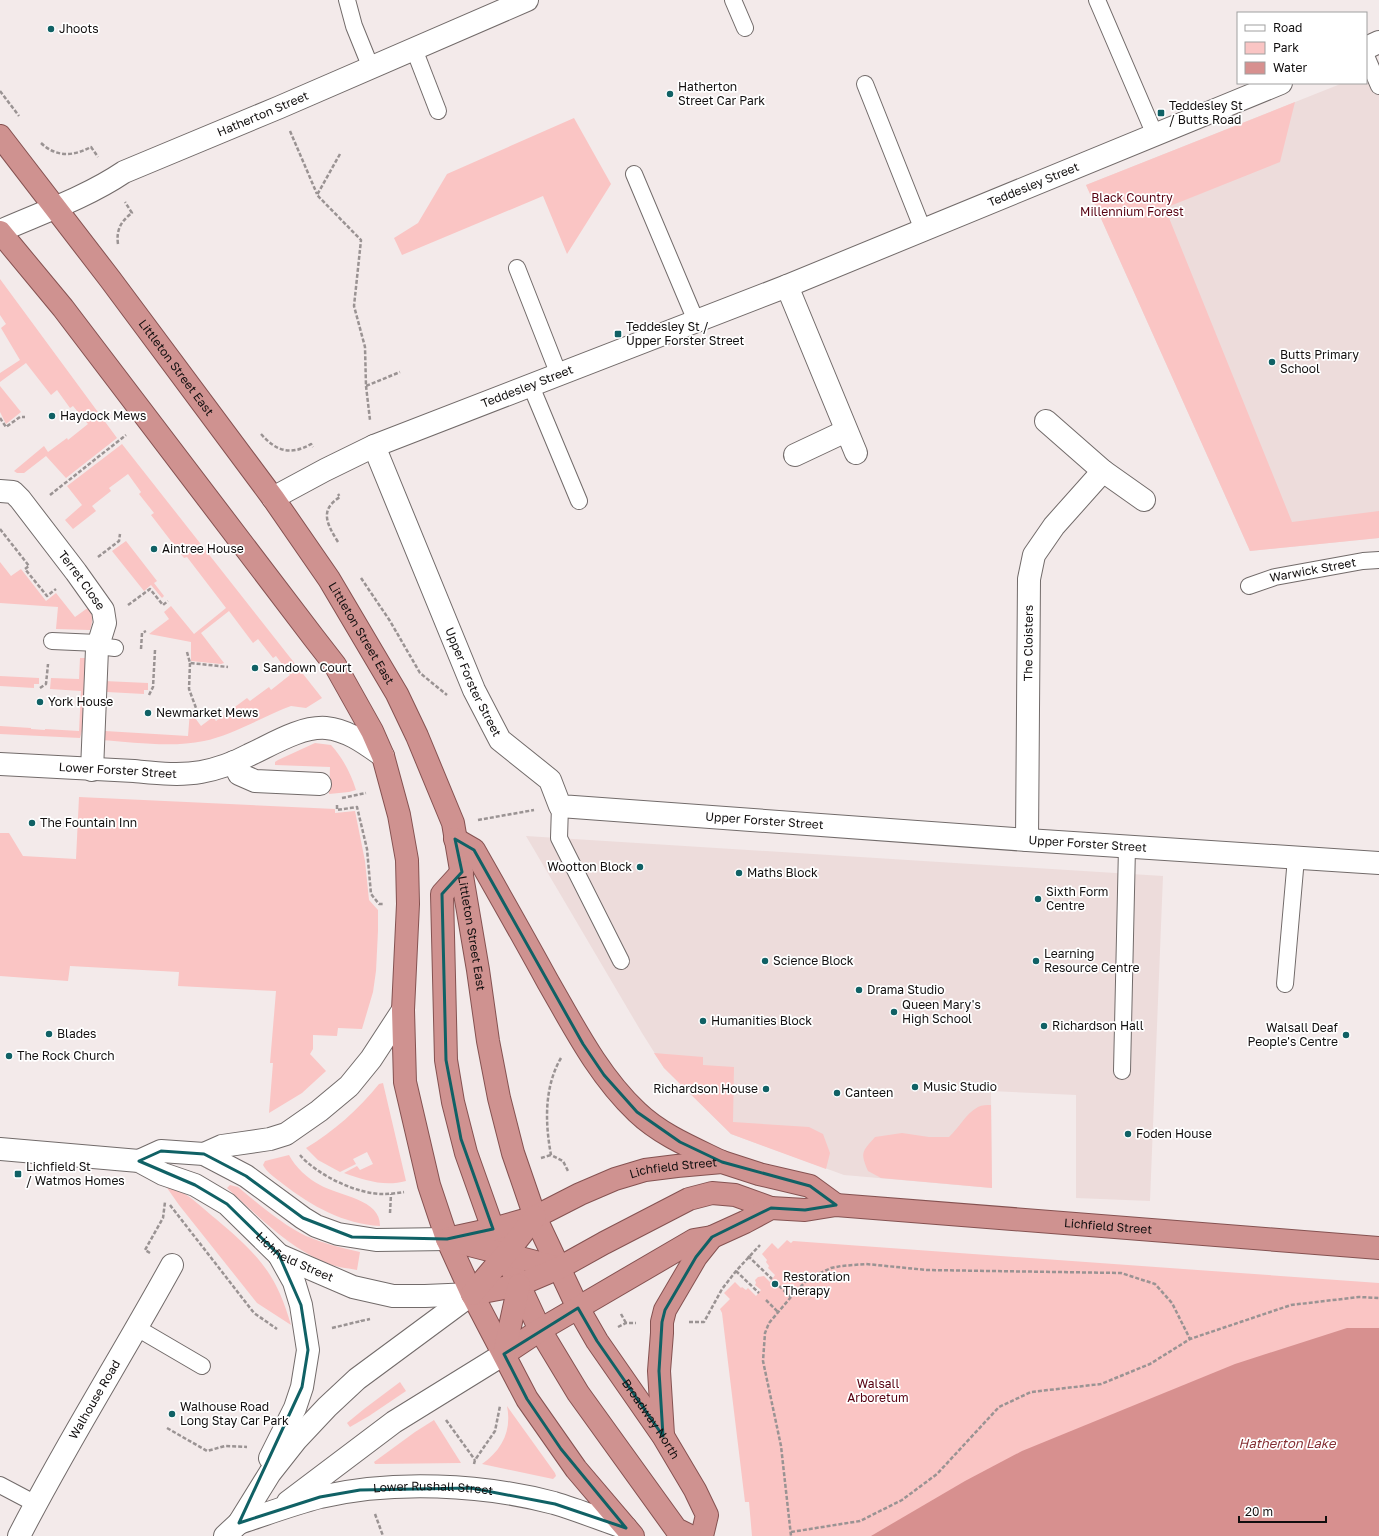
<svg xmlns="http://www.w3.org/2000/svg" width="1379" height="1536" font-family="'Golos Text',sans-serif">
  <rect width="100%" height="100%" fill="#f3eaea"/>
  <g fill="#eddcdb">
    <path d="M1379,69V538L1250,551L1086,185L1343,83H1366V74Z"/>
    <path d="M526,836L1163,876L1150,1201L1076,1198V1095L991,1091L992,1188L844,1175L731,1134L664,1068L642,1033Z"/>
  </g>
  <g fill="#fac5c4">
    <path d="M1295,102L1280,162L1165,208L1292,522L1379,511V538L1250,551L1086,185Z"/>
    <path d="M574,118L611,184L567,254L543,196L402,255L394,238L418,223L447,174Z"/>
    <path d="M0,279L117,438L66,478L46,456L24,473H17L14,471L44,446L48,452L67,438L68,440L88,424L73,406L70,408L57,390L51,395L26,363L0,382V373L20,360L1,328L6,324L0,315Z"/>
    <path d="M0,386L21,412L6,424L0,412Z"/>
    <path d="M122,444L322,698L306,708L291,706L283,709C260,719 228,736 204,741C170,748 134,742 100,740L104,681L148,683V690H144V694L107,692L105,731L188,736L190,711L201,726L213,717L216,721L247,698L250,701L269,687L271,690L290,675L276,656L273,658L258,639L253,643L229,611L201,633L224,663L221,664L191,661V642L149,634L169,619L164,612L171,606L194,634L226,608L187,557L184,558L151,515L154,513L139,494L141,492L128,474L109,488L111,491L92,506L96,511L73,529L65,520L82,505L67,486Z"/>
    <path d="M126,541L157,581L154,583L164,596L162,598L151,585L144,591L112,551Z"/>
    <path d="M0,562L11,576L21,569L46,601L56,593L75,617L89,607C93,615 93,621 90,630L56,629L58,607L0,603Z"/>
    <path d="M80,658H88L82,731L80,738L0,734V726L31,728V729L45,730V729L79,731L81,691L50,689L51,678L79,679Z"/>
    <path d="M0,676L39,678V684H34V688L0,686Z"/>
    <path d="M315,743L331,745C343,758 351,774 356,790L349,792L329,794L330,767L275,765V762L278,760Z"/>
    <path d="M79,797L335,809V813L355,811L365,861L369,900L378,910V931L376,971L373,992L362,1029L338,1028L337,1036L313,1035V1049L310,1054L326,1071L302,1093L269,1113L273,1063H270L276,991L178,986L179,972L70,966L68,981L0,976V833H9L23,856L76,859Z"/>
    <path d="M654,1053L703,1057V1065L734,1067L733,1122L809,1127L823,1134L830,1153L826,1169L731,1134L664,1068Z"/>
    <path d="M383,1083L406,1181C384,1187 364,1180 344,1173L357,1166L360,1170L373,1164L367,1152L353,1159L356,1164L340,1172L318,1160L306,1148C333,1132 359,1109 379,1084Z"/>
    <path d="M991,1105L992,1188L881,1178L868,1171C860,1152 862,1152 875,1137L902,1133L929,1137H949C959,1128 966,1113 978,1107C982,1105 987,1105 991,1105Z"/>
    <path d="M289,1155C296,1168 307,1178 320,1185C339,1196 381,1199 380,1226C344,1224 311,1206 283,1184C276,1178 267,1173 263,1165L265,1161Z"/>
    <path d="M165,1185C172,1188 179,1190 185,1194C196,1201 206,1211 216,1219C257,1254 276,1272 291,1325L257,1303L179,1205Z"/>
    <path d="M230,1185L238,1187C257,1203 284,1226 306,1236C323,1243 341,1248 360,1252L357,1270C346,1268 335,1267 324,1262C287,1246 257,1215 227,1188Z"/>
    <path d="M787,1240L791,1243L793,1241L1379,1283V1536H752L749,1502H745L722,1313L720,1309L730,1299L724,1293L735,1282L741,1288L742,1287L746,1290L748,1288L756,1296L761,1290L755,1285L756,1283L755,1280L758,1277L764,1276L770,1282L775,1275L768,1268L769,1266L766,1262L767,1260L762,1254L772,1243L778,1249Z"/>
    <path d="M400,1382L406,1391L369,1416L350,1427L347,1423L364,1409Z"/>
    <path d="M507,1406L555,1473L556,1476L553,1479L482,1464C502,1450 512,1431 507,1406Z"/>
    <path d="M434,1420L461,1463L375,1464L374,1462L415,1432Z"/>
  </g>
  <path fill="#d7908f" d="M1347,1328H1379V1536H871L965,1481L1022,1451L1235,1364Z"/>
  <g fill="none" stroke-linecap="round" stroke-linejoin="round">
    <g stroke="#726b6a" stroke-width="18">
      <g id="service">
        <path d="M347,0L354,26L371,68"/>
        <path d="M733,0L745,28"/>
        <path d="M1097,0L1155,135"/>
        <path d="M414,49L438,111"/>
        <path d="M1366,56L1379,86"/>
        <path d="M865,84L923,230"/>
        <path d="M634,174L696,321"/>
        <path d="M517,268L559,375"/>
        <path d="M531,386L579,501"/>
        <path id="s1" d="M1249,586L1275,577L1363,561L1379,560"/>
        <path d="M52,641L98,643"/>
        <path d="M98,646L115,648"/>
        <path d="M560,806L559,838L621,961"/>
        <path d="M1285,984L1296,858"/>
        <path d="M1122,1071L1127,847"/>
        <path d="M137,1328L202,1366"/>
        <path d="M0,1485L36,1504"/>
      </g>
    </g>
    <g stroke="#726b6a" stroke-width="24">
      <g id="minor">
        <path d="M1366,48L1379,42"/>
        <path d="M787,286L856,453"/>
        <path d="M1046,421L1103,471L1144,500"/>
        <path id="s2" d="M374,446L474,690L500,740L550,780L560,806L1027,840L1379,863"/>
        <path d="M795,455L846,431"/>
        <path id="s3" d="M0,491L13,492L20,499L76,572L103,610L105,623L97,649L92,770"/>
        <path id="s4" d="M273,498L325,470L374,446L787,286L1281,83"/>
        <path d="M234,762L239,774L255,781L320,784"/>
        <path id="s5" d="M0,764C45,766 89,769 134,771C155,773 179,776 201,772C217,769 234,763 249,755C271,745 301,726 326,728C348,730 366,744 383,756"/>
        <path id="s6" d="M1027,840L1029,579L1034,555L1054,526L1103,471"/>
        <path id="s7" d="M19,1536C66,1444 122,1356 172,1265"/>
      </g>
    </g>
    <g stroke="#726b6a" stroke-width="24">
      <g id="tertiary">
        <path id="s8" d="M0,231C41,213 87,197 124,172L280,107L527,0"/>
        <path id="s9" d="M0,1149L139,1161L163,1174L195,1185L227,1204L279,1255L353,1287L393,1296H425L472,1294"/>
        <path d="M204,1154L222,1146L270,1139L286,1134L319,1111L349,1086L371,1059L403,1010"/>
        <path d="M139,1161L161,1151L204,1154L246,1176L303,1218L316,1226L338,1234L376,1240L447,1239"/>
        <path d="M270,1458L295,1408L302,1387L308,1350L301,1305L294,1282L279,1255"/>
        <path d="M288,1502L394,1422L504,1354"/>
        <path id="s10" d="M239,1523C266,1514 293,1504 320,1497C393,1480 482,1484 554,1503C578,1510 602,1520 626,1528"/>
        <path d="M225,1536L239,1523L270,1473L296,1440L327,1407L357,1379L472,1294"/>
      </g>
    </g>
    <g stroke="#855251" stroke-width="24">
      <g id="trunk">
        <path id="s11" d="M0,136L110,279L273,498L329,579L397,694L417,736L453,823L478,970L488,1041L499,1098L513,1153L535,1217L578,1308L597,1341L663,1436L695,1490L707,1515L702,1536"/>
        <path d="M0,232L63,308L314,638L335,665L372,731L383,756L399,815L407,860L408,904L403,1010L405,1082L429,1185L447,1239L472,1294L527,1399L576,1469L633,1536"/>
        <path d="M455,839L474,850C499,894 524,938 548,982C574,1027 598,1075 637,1112C661,1135 693,1148 722,1162"/>
        <path d="M462,872L442,894L446,1060L453,1102L466,1153L493,1229L540,1330L578,1393L676,1529L690,1536"/>
        <path id="s12" d="M447,1239L493,1229L535,1217L580,1194L615,1179L645,1170L677,1166L722,1162L759,1174L810,1186L836,1205"/>
        <path d="M450,1240L559,1268"/>
        <path d="M472,1294L519,1285L559,1268L604,1243L689,1199L712,1193L735,1195L771,1208"/>
        <path d="M472,1294L505,1255L535,1217"/>
        <path id="s13" d="M504,1354L540,1330L694,1240L712,1237L745,1222L771,1208L805,1210L836,1205L1379,1248"/>
        <path d="M504,1354L519,1285"/>
        <path d="M663,1435L659,1371L662,1333V1322L665,1310L696,1257L712,1237"/>
      </g>
    </g>
    <g stroke="#9a9393" stroke-width="2.5" stroke-dasharray="4 2" stroke-linecap="butt">
      <path d="M0,91L19,116"/>
      <path d="M290,131L317,194"/>
      <path d="M41,143C57,158 74,156 91,147L98,157"/>
      <path d="M340,154L317,195L361,240L354,306L365,347L366,386L400,372"/>
      <path d="M118,244C116,230 121,221 132,213L125,202"/>
      <path d="M366,386L370,420"/>
      <path d="M0,418L6,427L20,417H25"/>
      <path d="M261,434C276,451 290,456 311,444L313,447"/>
      <path d="M50,495L126,435"/>
      <path d="M0,529L29,566L25,569L47,596L56,589"/>
      <path d="M338,542C327,524 319,510 340,497L338,494"/>
      <path d="M98,557L119,541L120,534"/>
      <path d="M361,578L390,621L420,673L447,695"/>
      <path d="M128,605L150,589L163,605L168,601"/>
      <path d="M141,649L142,633L146,631"/>
      <path d="M187,652L190,663L228,667"/>
      <path d="M190,663L189,689L196,708"/>
      <path d="M40,688L46,684L48,664"/>
      <path d="M149,695L153,687L155,650"/>
      <path d="M342,798L366,793"/>
      <path d="M337,805V810L357,807L367,849L371,894L379,904H383"/>
      <path d="M478,820L534,810"/>
      <path d="M561,1058C544,1087 545,1123 551,1155L563,1161L568,1171"/>
      <path d="M300,1155C317,1175 358,1195 385,1194C391,1194 398,1193 404,1192"/>
      <path d="M541,1158L551,1155"/>
      <path d="M170,1205L254,1313L277,1329"/>
      <path d="M390,1213L391,1194"/>
      <path d="M150,1253L145,1250L163,1218L165,1202"/>
      <path d="M748,1256L772,1279"/>
      <path d="M736,1271L759,1293"/>
      <path d="M779,1286L791,1297L805,1282L814,1276L831,1268L841,1266L866,1264L927,1270L1121,1273L1155,1284L1172,1303L1190,1339"/>
      <path d="M791,1297L769,1323L765,1333L763,1361L781,1446L791,1536"/>
      <path d="M766,1300L778,1312"/>
      <path d="M621,1314L626,1323"/>
      <path d="M361,1321L370,1319"/>
      <path d="M689,1322H704L722,1289L736,1271L760,1245"/>
      <path d="M618,1327L626,1323H636"/>
      <path d="M332,1328L361,1321V1320"/>
      <path d="M446,1420L475,1460"/>
      <path d="M167,1428L207,1451L225,1446L247,1447"/>
      <path d="M474,1464L475,1460L495,1431L500,1406"/>
      <path d="M375,1514L383,1536"/>
      <path d="M791,1532L860,1521L902,1500L937,1474L999,1407L1031,1392L1101,1384L1150,1364L1190,1339L1291,1305L1359,1297L1379,1298"/>
    </g>
    <use href="#service" stroke="#fff" stroke-width="16"/>
    <use href="#minor" stroke="#fff" stroke-width="22"/>
    <use href="#tertiary" stroke="#fff" stroke-width="22"/>
    <use href="#trunk" stroke="#cf9290" stroke-width="22"/>
  </g>
  <path fill="none" stroke="#106165" stroke-width="3" stroke-linejoin="round" d="M455,839L474,850L583,1044L604,1075L637,1112L680,1142L722,1162L810,1186L836,1205L805,1210L771,1208L712,1237L696,1257L665,1310L662,1322L659,1371L663,1436L597,1341L578,1308L504,1354L527,1399L561,1449L626,1528L555,1504L471,1488L360,1490L320,1497L239,1523L302,1387L308,1350L301,1305L279,1255L227,1204L195,1185L139,1161L161,1151L204,1154L246,1176L303,1218L352,1237L447,1239L493,1229L461,1139L446,1060L442,894L462,872Z"/>
  <g fill="#106165" stroke="#fff" stroke-width="1.5">
    <circle cx="51" cy="29" r="4"/>
    <circle cx="670" cy="94" r="4"/>
    <rect x="1157" y="109" width="8" height="8" rx="2"/>
    <rect x="614" y="330" width="8" height="8" rx="2"/>
    <circle cx="1272" cy="362" r="4"/>
    <circle cx="52" cy="416" r="4"/>
    <circle cx="154" cy="549" r="4"/>
    <circle cx="255" cy="668" r="4"/>
    <circle cx="40" cy="702" r="4"/>
    <circle cx="148" cy="713" r="4"/>
    <circle cx="32" cy="823" r="4"/>
    <circle cx="640" cy="867" r="4"/>
    <circle cx="739" cy="873" r="4"/>
    <circle cx="1038" cy="899" r="4"/>
    <circle cx="765" cy="961" r="4"/>
    <circle cx="1036" cy="961" r="4"/>
    <circle cx="859" cy="990" r="4"/>
    <circle cx="894" cy="1012" r="4"/>
    <circle cx="703" cy="1021" r="4"/>
    <circle cx="1044" cy="1026" r="4"/>
    <circle cx="49" cy="1034" r="4"/>
    <circle cx="1346" cy="1035" r="4"/>
    <circle cx="9" cy="1056" r="4"/>
    <circle cx="915" cy="1087" r="4"/>
    <circle cx="766" cy="1089" r="4"/>
    <circle cx="837" cy="1093" r="4"/>
    <circle cx="1128" cy="1134" r="4"/>
    <rect x="14" y="1170" width="8" height="8" rx="2"/>
    <circle cx="775" cy="1284" r="4"/>
    <circle cx="172" cy="1414" r="4"/>
  </g>
  <g text-anchor="middle" stroke-width="3.5" stroke-linejoin="round" paint-order="stroke">
    <g font-size="12" fill="#120f0f" stroke="#fff" text-anchor="start">
      <text x="59" y="33">Jhoots</text>
      <text x="678" y="91">Hatherton<tspan x="678" dy="14">Street Car Park</tspan></text>
      <text x="1169" y="110">Teddesley St<tspan x="1169" dy="14">/ Butts Road</tspan></text>
      <text x="626" y="331">Teddesley St /<tspan x="626" dy="14">Upper Forster Street</tspan></text>
      <text x="1280" y="359">Butts Primary<tspan x="1280" dy="14">School</tspan></text>
      <text x="60" y="420">Haydock Mews</text>
      <text x="162" y="553">Aintree House</text>
      <text x="263" y="672">Sandown Court</text>
      <text x="48" y="706">York House</text>
      <text x="156" y="717">Newmarket Mews</text>
      <text x="40" y="827">The Fountain Inn</text>
      <text x="632" y="871" text-anchor="end">Wootton Block</text>
      <text x="747" y="877">Maths Block</text>
      <text x="1046" y="896">Sixth Form<tspan x="1046" dy="14">Centre</tspan></text>
      <text x="1044" y="958">Learning<tspan x="1044" dy="14">Resource Centre</tspan></text>
      <text x="773" y="965">Science Block</text>
      <text x="867" y="994">Drama Studio</text>
      <text x="902" y="1009">Queen Mary's<tspan x="902" dy="14">High School</tspan></text>
      <text x="711" y="1025">Humanities Block</text>
      <text x="1052" y="1030">Richardson Hall</text>
      <text x="1338" y="1032" text-anchor="end">Walsall Deaf<tspan x="1338" dy="14">People's Centre</tspan></text>
      <text x="57" y="1038">Blades</text>
      <text x="17" y="1060">The Rock Church</text>
      <text x="923" y="1091">Music Studio</text>
      <text x="758" y="1093" text-anchor="end">Richardson House</text>
      <text x="845" y="1097">Canteen</text>
      <text x="1136" y="1138">Foden House</text>
      <text x="26" y="1171">Lichfield St<tspan x="26" dy="14">/ Watmos Homes</tspan></text>
      <text x="783" y="1281">Restoration<tspan x="783" dy="14">Therapy</tspan></text>
      <text x="180" y="1411">Walhouse Road<tspan x="180" dy="14">Long Stay Car Park</tspan></text>
    </g>
    <g font-size="12" fill="#120f0f" stroke="#fff">
      <text dy="4" stroke="none"><textPath href="#s8" startOffset="288">Hatherton Street</textPath></text>
      <text dy="4" stroke="none"><textPath href="#s4" startOffset="823">Teddesley Street</textPath></text>
      <text dy="4" stroke="none"><textPath href="#s11" startOffset="291">Littleton Street East</textPath></text>
      <text dy="4" stroke="none"><textPath href="#s4" startOffset="278">Teddesley Street</textPath></text>
      <text dy="4" stroke="none"><textPath href="#s1" startOffset="66">Warwick Street</textPath></text>
      <text dy="4" stroke="none"><textPath href="#s3" startOffset="125">Terret Close</textPath></text>
      <text dy="4" stroke="none"><textPath href="#s11" startOffset="615">Littleton Street East</textPath></text>
      <text dy="4" stroke="none"><textPath href="#s6" startOffset="197">The Cloisters</textPath></text>
      <text dy="4" stroke="none"><textPath href="#s2" startOffset="256">Upper Forster Street</textPath></text>
      <text dy="4" stroke="none"><textPath href="#s5" startOffset="118">Lower Forster Street</textPath></text>
      <text dy="4" stroke="none"><textPath href="#s2" startOffset="617">Upper Forster Street</textPath></text>
      <text dy="4" stroke="none"><textPath href="#s2" startOffset="941">Upper Forster Street</textPath></text>
      <text dy="4" stroke="none"><textPath href="#s11" startOffset="938">Littleton Street East</textPath></text>
      <text dy="4" stroke="none"><textPath href="#s12" startOffset="239">Lichfield Street</textPath></text>
      <text dy="4" stroke="none"><textPath href="#s13" startOffset="644">Lichfield Street</textPath></text>
      <text dy="4" stroke="none"><textPath href="#s9" startOffset="325">Lichfield Street</textPath></text>
      <text dy="4" stroke="none"><textPath href="#s7" startOffset="156">Walhouse Road</textPath></text>
      <text dy="4" stroke="none"><textPath href="#s11" startOffset="1463">Broadway North</textPath></text>
      <text dy="4" stroke="none"><textPath href="#s10" startOffset="199">Lower Rushall Street</textPath></text>
    </g>
    <g font-size="12" fill="#570010" stroke="#fff">
      <text x="1132" y="202">Black Country<tspan x="1132" dy="14">Millennium Forest</tspan></text>
      <text x="878" y="1388">Walsall<tspan x="878" dy="14">Arboretum</tspan></text>
    </g>
    <g font-size="13" font-style="italic" fill="#853034" stroke="#fff">
      <text x="1287" y="1448">Hatherton Lake</text>
    </g>
  </g>
  <rect x="1237" y="12" width="130" height="72" fill="#ffffff" stroke="#a09f9f"/>
  <rect x="1245" y="25" width="20" height="6" fill="#ffffff" stroke="#a09f9f"/>
  <text x="1273" y="32" font-size="12" fill="#120f0f">Road</text>
  <rect x="1245" y="42" width="20" height="12" fill="#fac5c4" stroke="#a09f9f"/>
  <text x="1273" y="52" font-size="12" fill="#120f0f">Park</text>
  <rect x="1245" y="62" width="20" height="12" fill="#d7908f" stroke="#a09f9f"/>
  <text x="1273" y="72" font-size="12" fill="#120f0f">Water</text>
  <path d="M1239 1516v6h87v-6" fill="none" stroke="#120f0f" stroke-width="2"/>
  <text x="1245" y="1516" font-size="12" fill="#120f0f" stroke="#ffffff" stroke-width="3" paint-order="stroke">20 m</text>
</svg>
